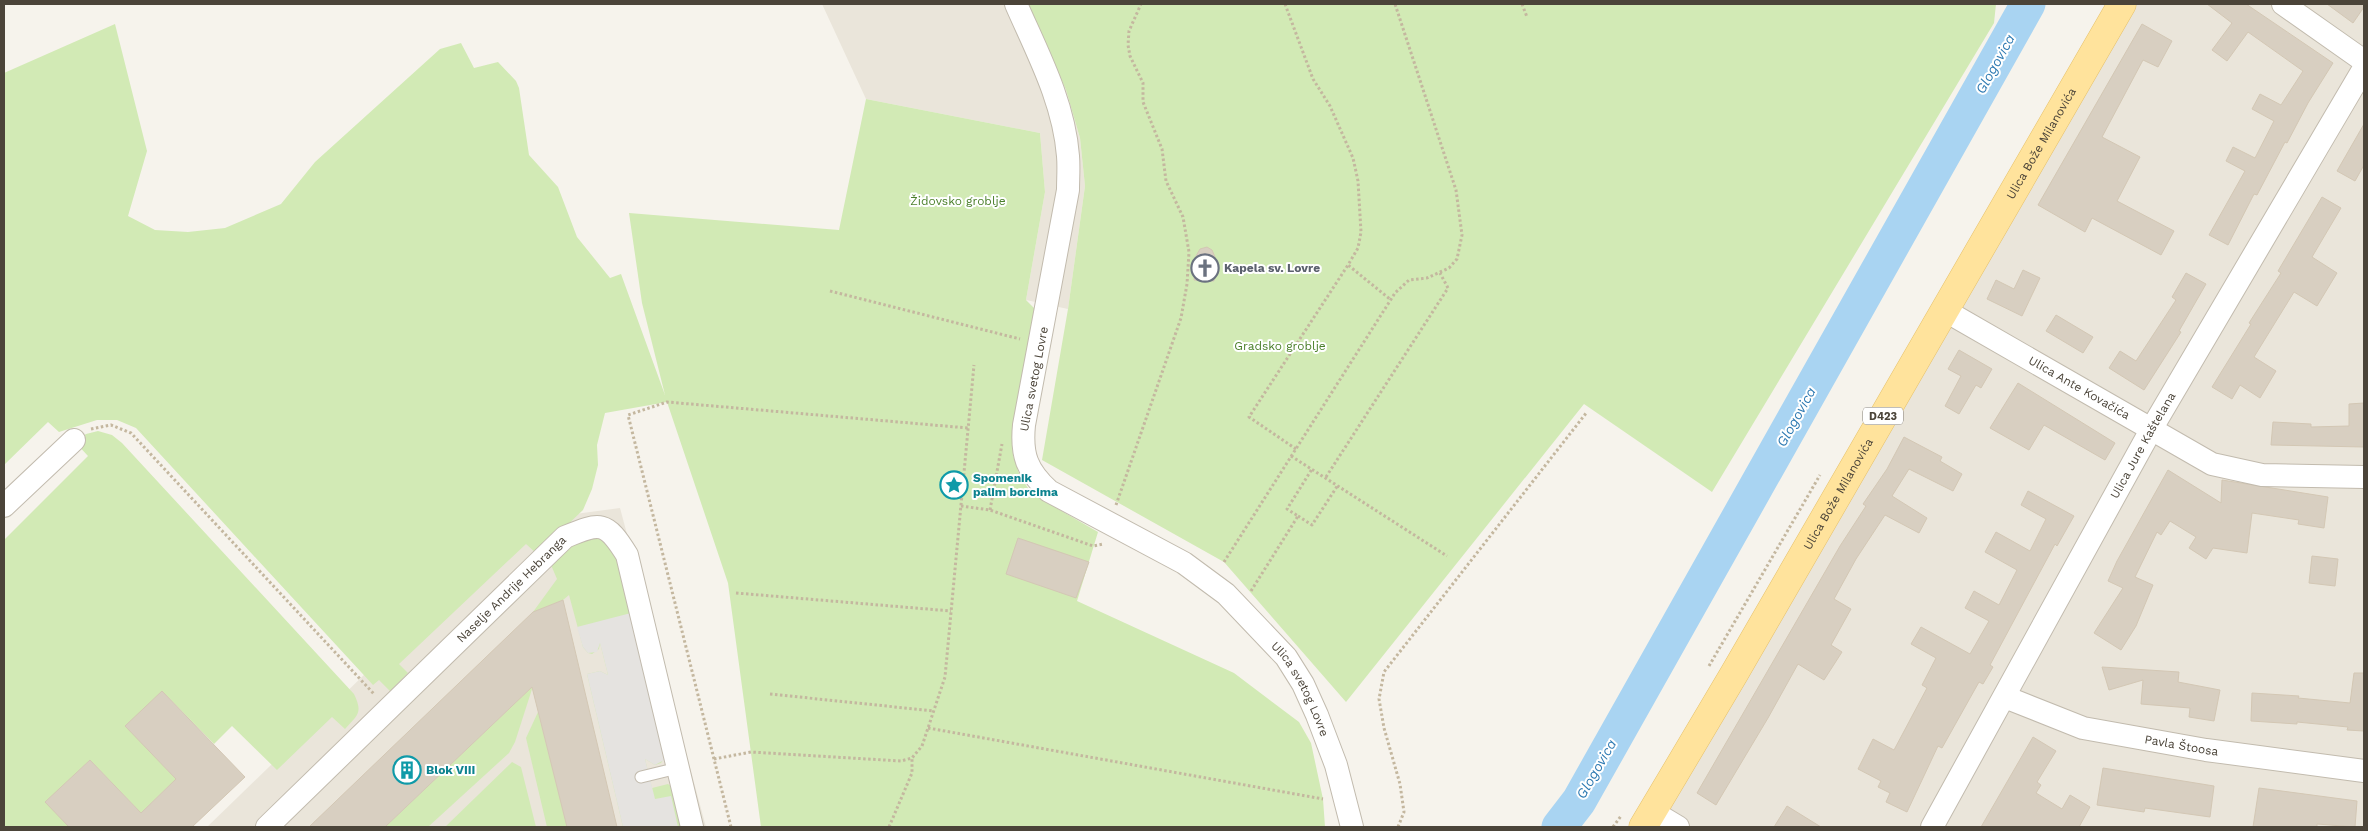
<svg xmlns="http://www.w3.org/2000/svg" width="2368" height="831" font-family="'Work Sans',sans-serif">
  <rect width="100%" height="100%" fill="#f6f3ec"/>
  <g fill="#eae5da">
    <path d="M822,4H1028L1066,90L1080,138L1085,186L1068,309L1026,300L1045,192L1040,133L866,99Z"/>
    <path d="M2134,4H2364V827H1652Z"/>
    <path d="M620,508L706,827H207L523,521Z"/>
  </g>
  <g fill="#d2eab5">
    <path d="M1028,4H1996L1994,23L1712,492L1584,404L1346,702L1224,562L1042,460L1068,309L1085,186L1080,138L1066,90Z"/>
    <path d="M115,24L147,151L128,216L155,230L188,232L225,228L281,204L315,162L440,49L461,43L474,68L498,62L516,81L519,88L529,155L558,187L577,237L610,278L621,274L665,395L642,303L629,213L839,230L866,99L1040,133L1045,192L1026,300L1035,309L1012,433L1013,455L1020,476L1032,494L1098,532L1077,601L1234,673L1299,722L1311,743L1323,799L1325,827H761L728,583L667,402L605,413L597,445L598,465L592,489L583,510L537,554L526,544L399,664L408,673L390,691L379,680L373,685L136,428L117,420H97L59,432L48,422L4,465V73Z"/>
    <path d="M98,431L112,435L122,443L354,694C363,713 358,715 345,729L332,717L277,770L232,726L214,744L162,691L126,726L176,779L141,813L90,760L46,802L69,827H4V540L88,456L75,442L86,434Z"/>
    <path d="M595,537L607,542L615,551L667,754L661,763L655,765L645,759L652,788L668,784L672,787L685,827H623L587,674L600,671L608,675L600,643L599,649L592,654L588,653L583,647L569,595L563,600L533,612L557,579L551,565L573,544Z"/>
    <path d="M533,686L515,742L509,753L428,827H385Z"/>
    <path d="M538,712L567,827H547L526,738Z"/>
    <path d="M512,762L521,767L536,827H445Z"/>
  </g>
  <path fill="#e5e3e0" d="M631,613L666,759L655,765L645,759L655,799L671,796L678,827H623L587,674L600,671L608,675L600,643L597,652L588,653L583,647L577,627Z"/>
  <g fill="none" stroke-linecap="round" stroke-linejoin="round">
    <path stroke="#a9d4f2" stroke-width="35" d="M1559,827L1579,801L2028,4"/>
  </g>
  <g fill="#d8cfc1" stroke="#d3c7b4">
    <path d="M2207,4H2246L2333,63L2308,103L2287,143L2285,142L2257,195L2254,194L2228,245L2209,235L2245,171L2226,161L2233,147L2255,158L2274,121L2252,109L2260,94L2281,105L2303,71L2248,32L2227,61L2212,50L2232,23Z"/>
    <path d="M2327,4H2364V7L2353,23Z"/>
    <path d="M2142,24L2172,41L2158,67L2143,60L2102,137L2140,157L2117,201L2174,231L2161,255L2092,218L2085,232L2038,205Z"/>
    <path d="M2364,124V165L2355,181L2337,171Z"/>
    <path d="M2322,197L2341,208L2312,257L2337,273L2317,306L2294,292L2254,357L2276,371L2260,398L2240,385L2232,399L2212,387L2251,324L2249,323L2281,273L2278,271Z"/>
    <path d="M1207,247L1212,250L1215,257L1214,281L1194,280L1196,256L1200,249Z"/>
    <path d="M2023,270L2040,278L2022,316L1987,299L1996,280L2014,289Z"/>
    <path d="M2186,273L2206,284L2179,331L2181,332L2144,390L2109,368L2120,351L2136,361L2176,300L2172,297Z"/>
    <path d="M2056,315L2093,337L2083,353L2046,331Z"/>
    <path d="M1959,350L1992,369L1981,388L1976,385L1959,414L1945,406L1961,376L1948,369Z"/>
    <path d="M2018,383L2115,443L2105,460L2044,425L2029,450L1990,428Z"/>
    <path d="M2364,403V447L2271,445L2273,422L2311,424V427L2349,426V404Z"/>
    <path d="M1904,437L1942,457L1940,461L1962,474L1953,491L1909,469L1892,496L1927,518L1919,533L1885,515L1856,559L1834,599L1851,609L1831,645L1842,652L1824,680L1798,664L1768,718L1716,805L1697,793L1840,546L1866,506L1863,504L1887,469Z"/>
    <path d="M2168,470L2221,503L2222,480L2328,497L2324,528L2298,524L2299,520L2252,513L2247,553L2213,548L2206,559L2189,548L2196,537L2170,521L2161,535L2157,532L2135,577L2153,585L2136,626L2121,650L2094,633L2123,588L2108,581L2117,561Z"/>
    <path d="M2028,491L2074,516L2057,546L2055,544L1990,665L1993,667L1983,684L1979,682L1942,748L1938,746L1907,812L1886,802L1890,793L1878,787L1881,781L1858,769L1873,739L1894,750L1927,688L1922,685L1936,658L1911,644L1921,627L1970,654L1989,621L1965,608L1974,591L1999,605L2017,570L1985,552L1996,532L2030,551L2046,519L2021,505Z"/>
    <path d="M1018,538L1089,562L1076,598L1006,574Z"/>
    <path d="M2312,556L2338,559L2335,586L2309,583Z"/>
    <path d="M563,600L617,827H567L532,687L385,827H309L533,612Z"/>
    <path d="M2102,667L2179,672L2178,682L2220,690L2214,721L2189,717L2190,708L2141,704L2143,680L2109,690Z"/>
    <path d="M2354,673H2364V731L2347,730L2348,727L2297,722V724L2251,721L2252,693L2299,696L2298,698L2350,703Z"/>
    <path d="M162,691L245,777L192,827H69L45,802L90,760L141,813L176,779L125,726Z"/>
    <path d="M2033,737L2056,751L2037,782L2041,785L2036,793L2062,809L2070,795L2090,807L2079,827H1981Z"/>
    <path d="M2103,768L2214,786L2210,817L2145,808L2144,812L2097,805Z"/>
    <path d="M2259,788L2357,801L2355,827L2317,824V827H2253Z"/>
    <path d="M1787,806L1821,827H1774Z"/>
  </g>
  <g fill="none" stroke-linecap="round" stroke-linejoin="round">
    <g stroke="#c2bbae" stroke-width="13">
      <path id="service" d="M641,777L678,768"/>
    </g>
    <g stroke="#c2bbae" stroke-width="24">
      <g id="minor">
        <path id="s1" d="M1016,4C1037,52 1064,102 1068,156C1069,167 1068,179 1068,190L1024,425C1021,455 1027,471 1049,491L1184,563L1226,594L1286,657L1303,684L1317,715L1336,765L1352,827"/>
        <path d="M2283,4L2364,61"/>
        <path id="s2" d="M1944,310L2212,464L2262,475L2364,477"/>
        <path d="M4,506L74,440"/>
        <path id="s3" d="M2005,697L2083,728L2206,750L2364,771"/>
        <path d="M1653,812L1678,827"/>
        <path id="s4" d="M267,827L565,537C601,522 606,521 627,555L692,827"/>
        <path id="s5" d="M1932,827L2152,428L2364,68"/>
      </g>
    </g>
    <g stroke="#e6c16a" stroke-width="29">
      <g id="primary">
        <path id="s6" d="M1643,827L1734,674L2122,4"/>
      </g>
    </g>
    <g stroke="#c4b79f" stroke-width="3" stroke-dasharray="2.5 2.5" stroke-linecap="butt">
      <path d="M1285,4L1313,79L1330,106L1353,158L1358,181L1361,232L1358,248L1348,265L1391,300"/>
      <path d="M1522,4L1527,17"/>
      <path d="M830,291L1020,339"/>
      <path d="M91,429L111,425L131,433L374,694"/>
      <path d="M1296,449L1249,417L1348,265"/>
      <path d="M1291,456L1447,556"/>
      <path d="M1326,477L1448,288L1440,273"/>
      <path d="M1116,505L1181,318L1187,284L1189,252L1183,217L1166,181L1162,149L1143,102V83L1130,56L1128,45L1129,31L1141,4"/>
      <path d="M961,506L990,510L1093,546L1103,544"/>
      <path d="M990,510L1002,444"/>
      <path d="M1298,516L1312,525L1338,485"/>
      <path d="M1224,562L1395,293L1409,280L1427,278L1449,268L1457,259L1462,235L1456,190L1395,4"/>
      <path d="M1251,591L1298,516L1287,509L1312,469"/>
      <path d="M736,593L951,611"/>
      <path d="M1709,666L1820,475"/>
      <path d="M770,694L934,711"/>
      <path d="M928,728L1323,799"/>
      <path d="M714,759L751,752L901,761L912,758L922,746L945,677L974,365"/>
      <path d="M731,827L628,415L667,402L968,428"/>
      <path d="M889,827L912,773V758"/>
      <path d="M1398,827L1404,812L1400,784L1384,728L1379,699L1384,672L1587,412"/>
      <path d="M1613,827L1621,816"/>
    </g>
    <use href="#service" stroke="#fff" stroke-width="11"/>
    <use href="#minor" stroke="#fff" stroke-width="22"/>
    <use href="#primary" stroke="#ffe39c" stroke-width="28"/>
  </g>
  <defs>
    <g id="church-ring" transform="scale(1.4375)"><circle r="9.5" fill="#fff" stroke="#6b7280" stroke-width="1.5"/><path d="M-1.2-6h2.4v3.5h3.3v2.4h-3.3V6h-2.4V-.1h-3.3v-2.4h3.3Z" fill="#6b7280"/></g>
    <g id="sight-ring" transform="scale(1.4375)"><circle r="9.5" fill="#fff" stroke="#0f9aa8" stroke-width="1.5"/><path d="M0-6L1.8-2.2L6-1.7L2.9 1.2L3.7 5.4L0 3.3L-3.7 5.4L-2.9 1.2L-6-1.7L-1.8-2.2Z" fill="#0f9aa8"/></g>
    <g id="building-ring" transform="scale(1.4375)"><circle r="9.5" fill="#fff" stroke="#0f9aa8" stroke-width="1.5"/><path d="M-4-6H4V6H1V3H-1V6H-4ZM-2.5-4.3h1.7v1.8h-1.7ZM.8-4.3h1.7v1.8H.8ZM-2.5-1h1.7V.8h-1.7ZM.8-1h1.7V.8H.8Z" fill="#0f9aa8"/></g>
  </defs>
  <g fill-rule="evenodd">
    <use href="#church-ring" x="1205" y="268"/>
    <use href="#sight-ring" x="954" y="485"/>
    <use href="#building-ring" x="407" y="770"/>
  </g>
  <g text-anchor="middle" stroke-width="4" stroke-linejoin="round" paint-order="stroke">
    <rect fill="#fff" stroke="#817c74" stroke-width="1" x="1863" y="407.5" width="40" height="17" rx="4"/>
    <g font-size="11" font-weight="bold" fill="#4b4439">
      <text x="1883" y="420">D423</text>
    </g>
    <g font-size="12" fill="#4b4439" stroke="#fff">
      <text dy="4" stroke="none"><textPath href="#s6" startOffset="791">Ulica Bože Milanovića</textPath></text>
      <text transform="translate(1034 379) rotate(-79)" y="4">Ulica svetog Lovre</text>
      <text dy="4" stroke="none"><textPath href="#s2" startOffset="156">Ulica Ante Kovačića</textPath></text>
      <text dy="4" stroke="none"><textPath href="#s5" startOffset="436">Ulica Jure Kaštelana</textPath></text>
      <text dy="4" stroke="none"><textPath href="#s6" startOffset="386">Ulica Bože Milanovića</textPath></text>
      <text dy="4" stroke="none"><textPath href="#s4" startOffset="341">Naselje Andrije Hebranga</textPath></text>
      <text dy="4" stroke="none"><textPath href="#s1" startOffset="836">Ulica svetog Lovre</textPath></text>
      <text dy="4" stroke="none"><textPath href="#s3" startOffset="184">Pavla Štoosa</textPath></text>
    </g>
    <g font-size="12" fill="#4a7f2a" stroke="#fff">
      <text x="958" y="205">Židovsko groblje</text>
      <text x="1280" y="350">Gradsko groblje</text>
    </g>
    <g font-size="12" font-weight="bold" fill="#5b616d" stroke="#fff" text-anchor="start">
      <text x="1224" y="272">Kapela sv. Lovre</text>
    </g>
    <g font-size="12" font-weight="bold" fill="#0d838f" stroke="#fff" text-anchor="start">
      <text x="973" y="482">Spomenik<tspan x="973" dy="14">palim borcima</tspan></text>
      <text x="426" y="774">Blok VIII</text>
    </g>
    <g font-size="14" font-style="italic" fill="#2e7ab2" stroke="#fff">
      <text transform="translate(1995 64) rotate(-61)" y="5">Glogovica</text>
      <text transform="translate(1796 417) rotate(-61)" y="5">Glogovica</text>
      <text transform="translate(1596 769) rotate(-60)" y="5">Glogovica</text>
    </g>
  </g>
  <rect width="2368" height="831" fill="none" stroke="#4b4439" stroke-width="10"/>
</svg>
